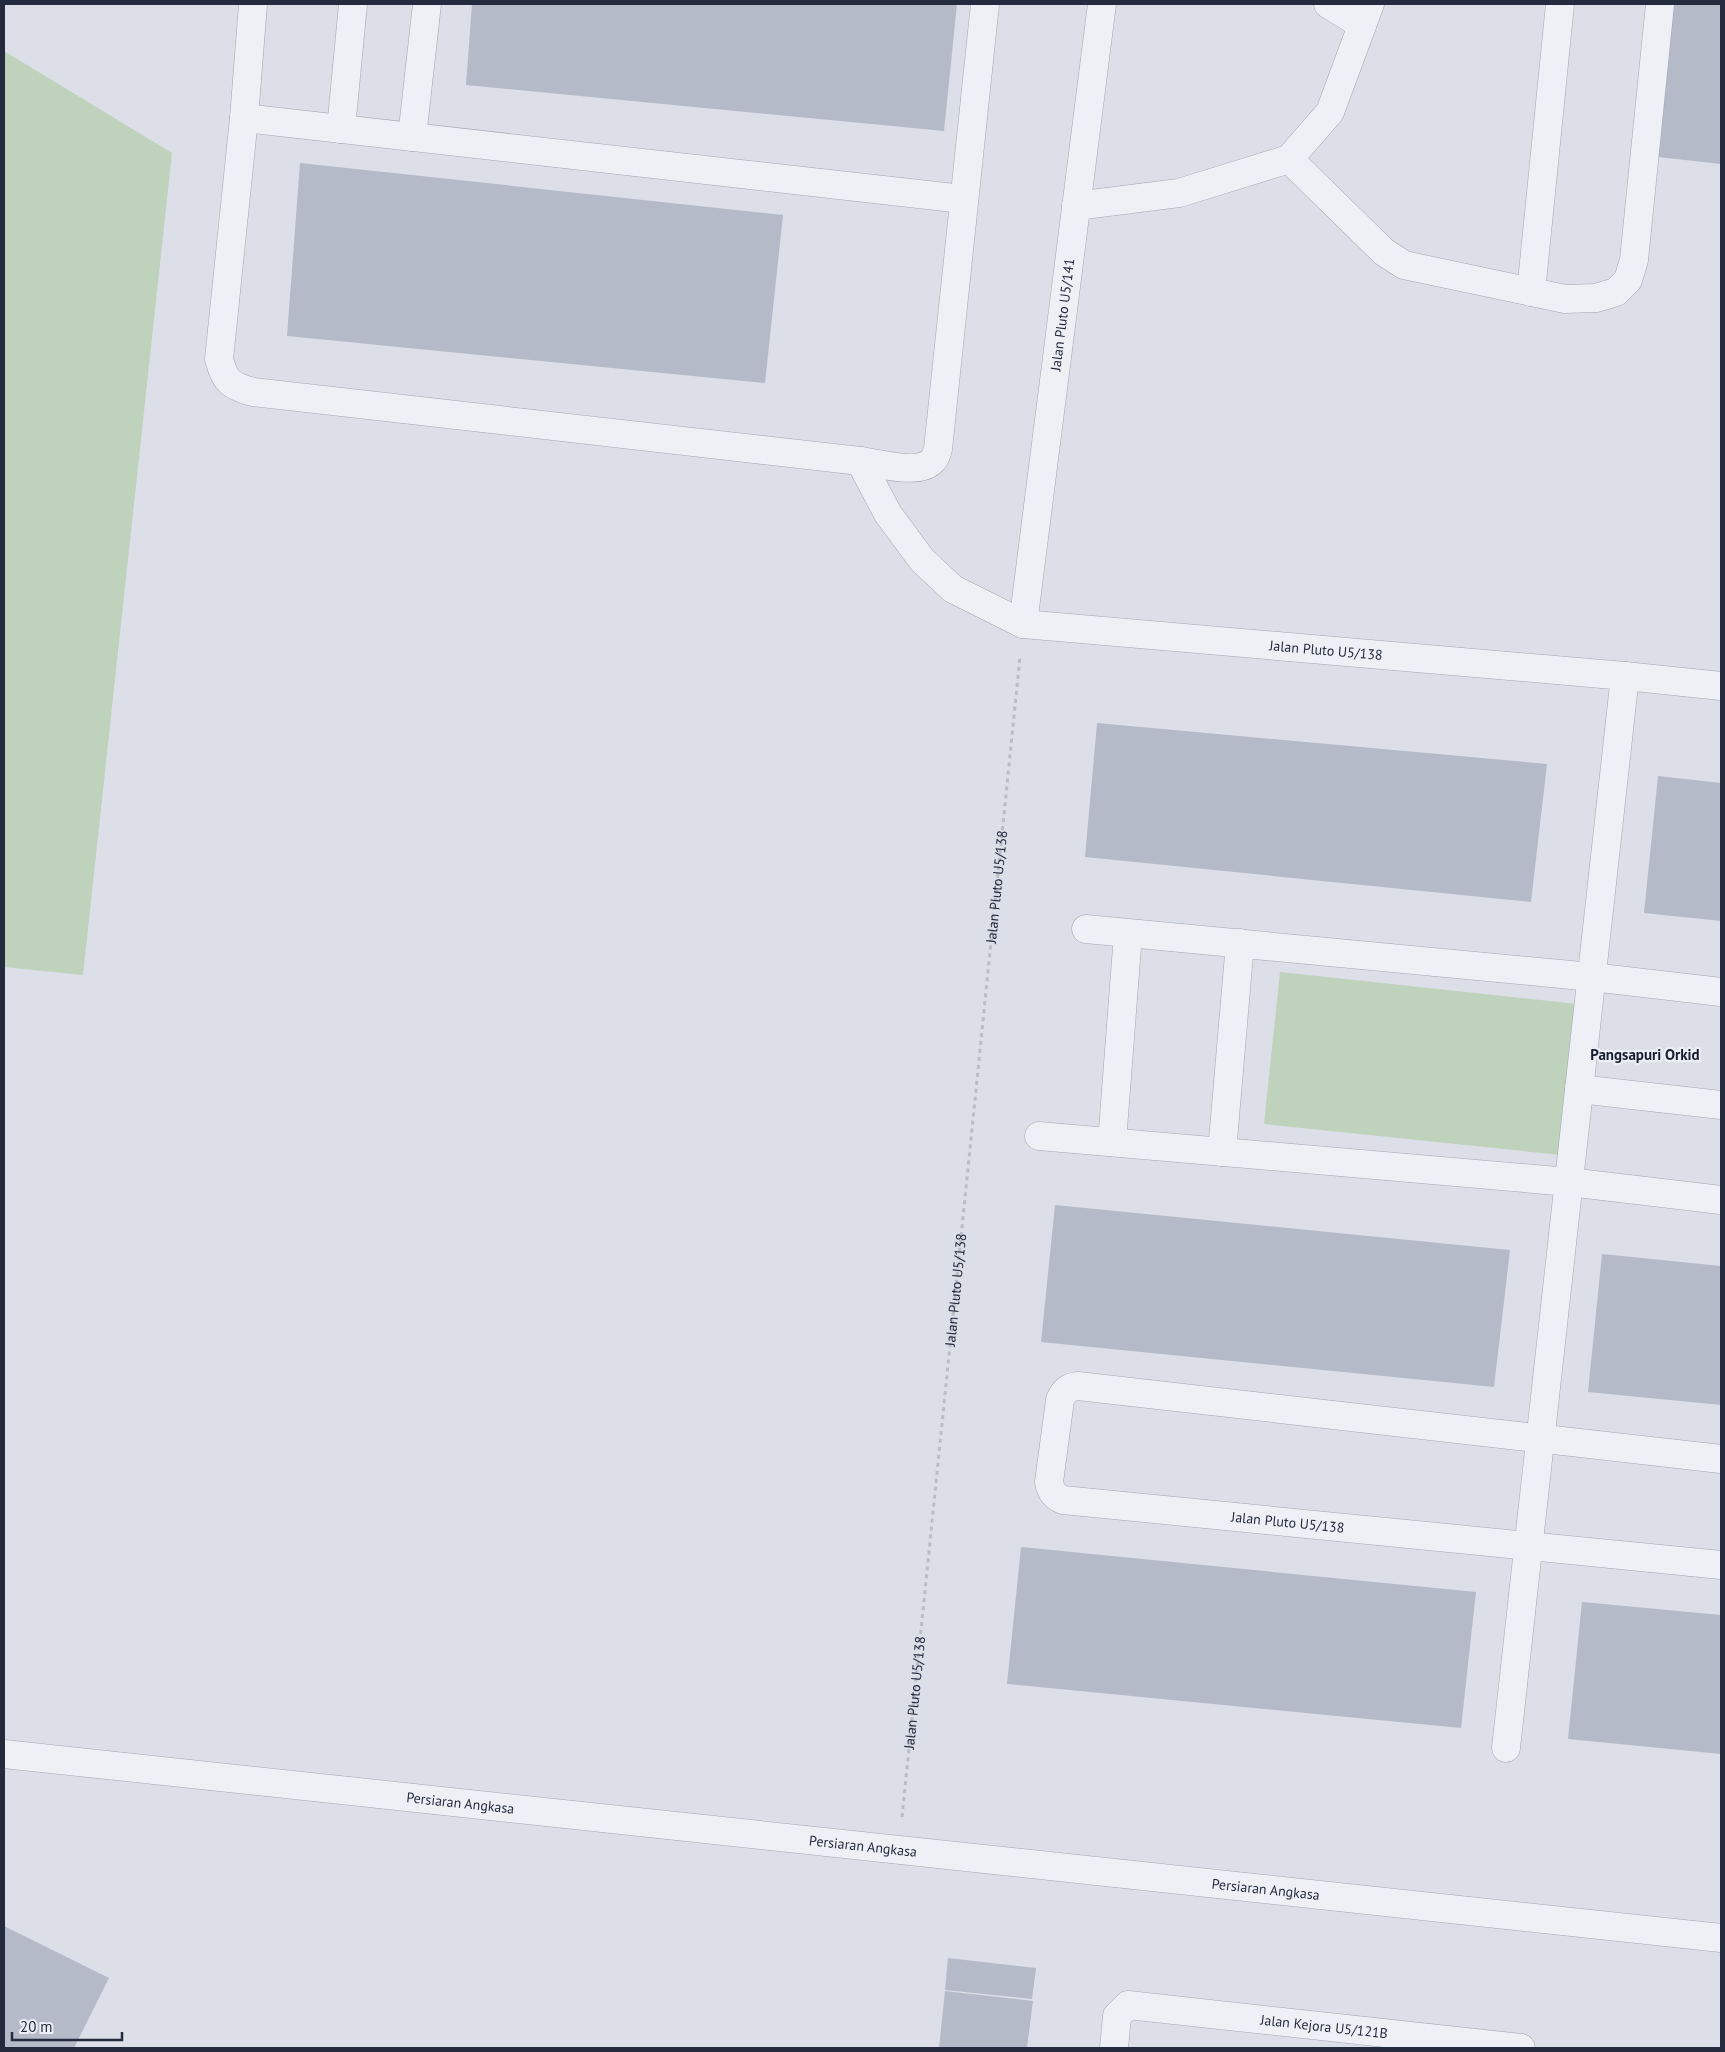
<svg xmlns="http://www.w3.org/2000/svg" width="1725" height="2052" font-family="'PT Sans',sans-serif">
  <rect width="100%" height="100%" fill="#dcdfe8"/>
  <g fill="#bfd2bc">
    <path d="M4,51L172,153L83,975L4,967Z"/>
    <path d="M1280,972L1577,1004L1561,1155L1264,1124Z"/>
  </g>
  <g fill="#b5bac8">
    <path d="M472,4H957L944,131L466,85Z"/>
    <path d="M1662,4H1721V164L1649,156Z"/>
    <path d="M300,163L783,215L765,383L287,336Z"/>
    <path d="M1097,723L1547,764L1531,902L1085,857Z"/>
    <path d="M1658,776L1721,783V921L1644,913Z"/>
    <path d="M1055,1205L1510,1250L1494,1387L1041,1342Z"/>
    <path d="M1602,1254L1721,1266V1405L1588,1392Z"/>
    <path d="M1021,1547L1476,1592L1461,1728L1007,1684Z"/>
    <path d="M1582,1602L1721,1615V1754L1568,1739Z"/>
    <path d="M4,1926L109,1978L74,2048H4Z"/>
    <path d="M948,1958L1036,1968L1032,1999L945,1990Z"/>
    <path d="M945,1991L1033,2001L1027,2048H939Z"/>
  </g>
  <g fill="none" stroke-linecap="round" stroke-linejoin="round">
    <g stroke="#a1a5b2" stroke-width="29">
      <g id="minor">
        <path d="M253,4L244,118L219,359C225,382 231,386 253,392L860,461C878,463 920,476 933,460C935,458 937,453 938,449L985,4"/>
        <path d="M1328,4L1362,25"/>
        <path d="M244,118L963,199"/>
        <path d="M341,129L353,4"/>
        <path d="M412,137L427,4"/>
        <path d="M1289,159L1384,252L1404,265L1565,299L1596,298L1616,292L1628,280L1634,260L1660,4"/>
        <path d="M1076,206L1179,193L1289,159L1330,112L1370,4"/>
        <path d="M1531,292L1560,4"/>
        <path id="s2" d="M860,461L888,514L922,560L953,589L1023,624L1625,676L1721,686"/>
        <path id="s3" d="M1023,624L1102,4"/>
        <path d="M1086,929L1592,977L1721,992"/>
        <path d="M1579,1089L1721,1105"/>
        <path d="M1039,1136L1569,1182L1721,1200"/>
        <path d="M1112,1142L1128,934"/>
        <path d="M1222,1152L1240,943"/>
        <path id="s4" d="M1721,1459L1078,1386C1068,1387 1064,1391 1060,1400L1049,1482C1051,1492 1054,1496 1063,1500L1721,1565"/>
        <path d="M1506,1748L1625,676"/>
        <path id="s5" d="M4,1754L1721,1938"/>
        <path id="s6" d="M1114,2048L1117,2016L1128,2005L1521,2048"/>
      </g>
    </g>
    <path stroke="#babdc6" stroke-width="3" stroke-dasharray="4 4" stroke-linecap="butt" id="s1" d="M902,1817L1020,657"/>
    <use href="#minor" stroke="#eff0f6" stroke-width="28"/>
  </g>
  <g text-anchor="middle" stroke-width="4.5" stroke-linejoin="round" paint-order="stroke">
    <g font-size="14" fill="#242b3f" stroke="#ebeef5">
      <text dy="5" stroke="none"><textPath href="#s3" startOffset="312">Jalan Pluto U5/141</textPath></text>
      <text dy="5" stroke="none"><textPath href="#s2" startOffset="542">Jalan Pluto U5/138</textPath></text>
      <text dy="5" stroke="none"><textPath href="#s1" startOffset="935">Jalan Pluto U5/138</textPath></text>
      <text dy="5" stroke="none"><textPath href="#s1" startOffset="530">Jalan Pluto U5/138</textPath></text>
      <text dy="5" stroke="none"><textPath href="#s4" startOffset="1004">Jalan Pluto U5/138</textPath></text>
      <text dy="5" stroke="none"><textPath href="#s1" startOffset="125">Jalan Pluto U5/138</textPath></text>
      <text dy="5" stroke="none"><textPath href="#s5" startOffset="459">Persiaran Angkasa</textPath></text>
      <text dy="5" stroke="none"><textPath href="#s5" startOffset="864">Persiaran Angkasa</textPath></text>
      <text dy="5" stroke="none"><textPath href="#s5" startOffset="1269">Persiaran Angkasa</textPath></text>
      <text dy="5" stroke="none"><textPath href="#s6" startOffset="245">Jalan Kejora U5/121B</textPath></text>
    </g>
    <g font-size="15" font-weight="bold" fill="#171c2f" stroke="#ebeef5">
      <text x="1645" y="1060">Pangsapuri Orkid</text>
    </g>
  </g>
  <rect width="1725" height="2052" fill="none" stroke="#242b3f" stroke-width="10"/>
  <path d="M12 2032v8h110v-8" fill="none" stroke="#242b3f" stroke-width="2.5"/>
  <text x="20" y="2032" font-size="15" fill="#242b3f" stroke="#ebeef5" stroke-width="4" paint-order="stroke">20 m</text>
</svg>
